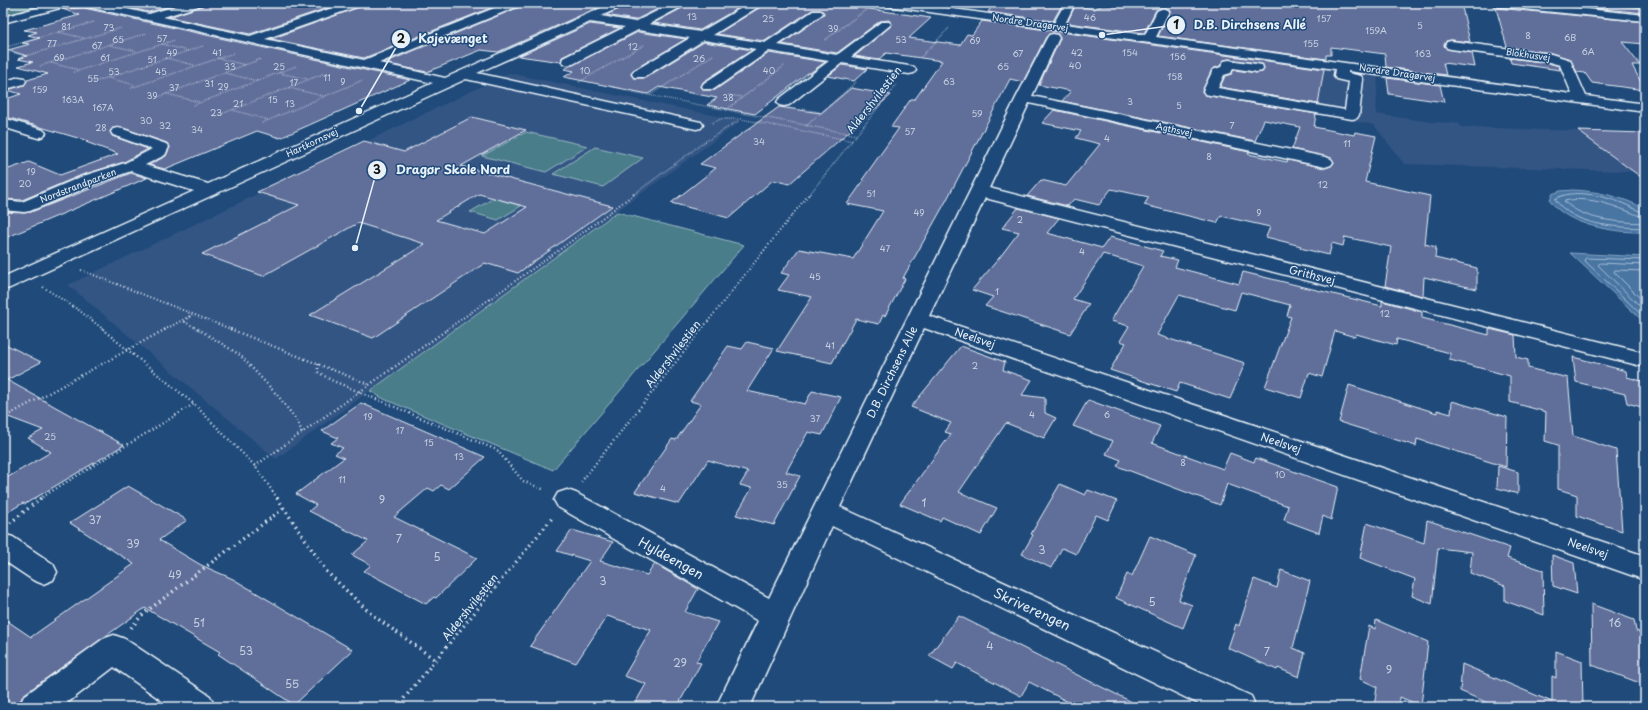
<svg xmlns="http://www.w3.org/2000/svg" width="1648" height="710" font-family="'Playpen Sans',sans-serif">
  <rect width="100%" height="100%" fill="#1f4a7a"/>
  <filter id="ink" filterUnits="userSpaceOnUse"><feTurbulence type="fractalNoise" baseFrequency=".025" numOctaves="2"/><feDisplacementMap in="SourceGraphic" scale="8" xChannelSelector="R" yChannelSelector="G"/><feConvolveMatrix kernelMatrix="1 2 1 2 8 2 1 2 1" color-interpolation-filters="sRGB"/></filter>
  <g filter="url(#ink)">
    <g fill="#335584">
      <path d="M1209,51L1324,67L1350,72L1378,74L1376,114L1431,122L1458,123L1462,127L1608,132L1645,159V172L1404,164L1374,125L1193,92Z"/>
      <path d="M509,73L741,121L276,459L68,285Z"/>
    </g>
    <g fill="#4a7d8a" stroke="#99b7c1">
      <path d="M19,3H71L3,22V7Z"/>
      <path d="M526,132L588,146L546,172L482,156Z"/>
      <path d="M595,147L643,158L603,187L553,174Z"/>
      <path d="M494,198L521,206L498,220L470,212Z"/>
      <path d="M617,212L744,245L553,470L384,399L370,391Z"/>
    </g>
    <g fill="#4874a3" stroke="#88a6c5">
      <path d="M1573,190C1598,191 1623,197 1645,209V232C1617,233 1566,226 1550,200L1552,194L1560,191Z"/>
      <path d="M1570,253L1645,257V323Z"/>
    </g>
    <g fill="none" stroke-linecap="round" stroke-linejoin="round">
      <g stroke="#a8bfd6" stroke-width="1">
        <path d="M1645,213C1637,211 1630,206 1622,203C1603,196 1573,188 1555,199C1573,226 1615,227 1645,228"/>
        <path d="M1645,218C1619,208 1592,195 1564,201C1584,221 1618,222 1645,223"/>
        <path d="M1645,260L1586,258L1584,260L1645,318"/>
        <path d="M1645,265L1600,263L1598,265L1645,311"/>
        <path d="M1645,271L1615,270L1614,272L1645,303"/>
      </g>
    </g>
    <g fill="#616e9a" stroke="#e8f1f8" fill-rule="evenodd">
      <path d="M108,3H181L149,12Z"/>
      <path d="M204,3H342L250,34L169,17L202,6Z"/>
      <path d="M364,3H503L364,58L271,39L362,6Z"/>
      <path d="M523,3H608L498,52L481,50L427,72L384,63L522,6Z"/>
      <path d="M627,3H670L635,20L606,15L626,6Z"/>
      <path d="M687,3H747L700,30L654,23L686,6Z"/>
      <path d="M760,3H828L931,18L909,38L960,45L967,34L972,35L982,21L1324,69L1318,104L1220,87L1225,76L1231,74L1234,70L1257,73L1262,72L1264,68L1262,64L1229,59L1224,60L1220,66L1212,69L1202,92L1205,95L1210,96L1316,114L1314,127L1354,135L1355,132L1376,136L1365,182L1430,196L1425,244L1436,247L1435,258L1477,268V289L1424,277L1423,296L1385,286L1391,247L1345,237L1343,246L1332,243L1329,255L1300,248L1301,246L1266,237L1270,227L1221,216L1217,223L1144,205L1149,197L1111,189L1099,205L1074,199L1068,206L1027,196L1041,180L1066,186L1100,144L1076,138L1081,131L1042,123L1054,110L1249,152L1248,154L1287,162L1288,160L1325,168L1331,166L1334,163L1331,158L1292,149L1300,127L1264,120L1255,141L1062,101L1071,91L1039,85L1060,39L1058,34L1053,33L1049,34L1046,37L1023,82L1010,79L945,203L903,278L905,279L885,316L883,315L879,324L856,319L832,363L777,351L812,297L778,290L789,275L781,273L799,249L853,259L883,211L847,204L864,180H862L899,128L891,127L911,99H915L942,61L886,53L878,60L855,56L892,25L889,20L880,21L837,53L782,44L822,16L824,13L821,10H812L765,41L717,34L759,8L762,5Z"/>
      <path d="M994,3H1049L1062,5L1053,21L988,12Z"/>
      <path d="M1122,3H1272L1303,7V3H1461L1470,42L1451,40L1446,41L1444,46L1447,49L1472,53L1475,67L1443,63L1446,75L1386,67L1385,54L1331,47V55H1326V59L1158,36L1170,12V10L1164,7L1156,10L1144,33L1067,23L1075,6L1095,9L1096,7H1100L1102,5L1122,7Z"/>
      <path d="M1543,3L1608,9L1604,4L1645,8V13Z"/>
      <path d="M84,8L410,80L280,138L257,131L165,169L149,165L166,156L170,147L167,143L123,128H113L110,131L112,136L148,149L124,162L82,175L22,200L3,199V171L29,162L60,175L118,154L86,142L88,141L3,116V100L21,94L7,90L24,85L27,80L48,74L18,66L33,62L18,59L27,56L8,50L30,44L22,43L40,38L28,35L37,32L24,30L80,15L62,9Z"/>
      <path d="M1496,8L1645,22V44L1622,42L1640,65H1632L1645,90L1592,83L1585,73L1577,72L1570,59L1551,53L1507,47Z"/>
      <path d="M590,24L620,28L562,57L561,62L519,56Z"/>
      <path d="M638,32L686,39L633,70L631,75L634,78H645L704,42L752,50L703,82L701,87L704,90H715L769,53L825,62L810,73H808L755,114L707,105L717,98L659,87L648,94L564,77L574,71L564,69Z"/>
      <path d="M1510,58L1549,63L1559,66L1560,70L1511,63Z"/>
      <path d="M842,65L867,69L854,81L828,76Z"/>
      <path d="M1387,78L1440,85L1444,102L1389,94Z"/>
      <path d="M851,88L891,95L789,184L773,180L729,218L671,203L716,168L700,164L779,107L821,113Z"/>
      <path d="M472,117L526,130L461,166L612,206L518,273L485,263L373,338L310,315L425,244L358,223L263,276L202,254L299,205L257,192L364,141L404,152ZM479,194L527,207L485,234L436,220Z"/>
      <path d="M1578,131L1645,133V180Z"/>
      <path d="M131,173L147,178L3,239V212L24,213L31,212Z"/>
      <path d="M1018,208L1059,218L1047,233L1102,248L1110,237L1134,243L1163,251L1160,256L1178,260L1175,267L1239,284L1243,272L1382,306V301L1422,312V318L1489,335V329L1515,335L1516,357L1528,360V368L1568,378L1573,436L1616,450L1622,531L1577,516V495L1558,489V445L1545,441L1546,412L1510,402V376L1450,360V353L1397,339L1396,345L1356,334L1355,337L1335,331L1322,377L1309,373L1301,398L1265,387L1291,317L1287,316L1290,305L1241,292L1235,310L1179,295L1157,335L1245,363L1230,399L1180,383L1176,392L1110,370L1126,343L1120,341L1129,326L1111,321L1143,266L1103,254L1073,299L1089,304L1070,334L985,306L993,297L972,290L1000,257L1019,232L1002,228Z"/>
      <path d="M747,342L774,348L747,391L805,404L812,391L841,397L822,435L808,432L786,472L800,476L774,525L736,515L752,488L740,485L748,472L708,460L679,504L635,492L672,439L676,440L701,404L690,401L728,346L742,349Z"/>
      <path d="M3,343L41,362L7,380L124,445L25,504L23,503L3,515V480L51,452L28,438L43,430L3,415Z"/>
      <path d="M961,346L1005,362L1003,370L1032,380L1022,395L1045,398V413L1056,418L1044,438L1006,423L959,492L997,508L981,535L942,517L940,521L900,504L951,434L945,432L951,423L911,407Z"/>
      <path d="M1573,357L1626,371L1627,377L1645,382V408L1627,403L1625,394L1576,382Z"/>
      <path d="M1349,385L1437,413V410L1451,414L1452,401L1507,417L1506,467L1417,439L1416,446L1339,422Z"/>
      <path d="M1088,400L1160,426L1152,443L1223,469L1230,453L1254,462L1256,458L1338,487L1331,520L1323,516L1319,533L1284,520L1288,506L1227,484L1220,505L1117,466L1121,460L1106,454L1113,441L1073,426Z"/>
      <path d="M361,403L485,457L449,489L441,485L434,491L428,488L394,517L477,558L436,598L434,597L426,604L364,571L371,565L352,555L368,541L309,511L316,505L296,494L344,458L335,454L343,448L331,443L338,438L322,431Z"/>
      <path d="M1498,466L1518,472V494L1497,488Z"/>
      <path d="M1060,484L1085,495L1088,490L1117,501L1108,520L1096,515L1076,554L1062,548L1051,568L1022,554L1033,535L1031,534Z"/>
      <path d="M128,486L187,520L159,540L201,565L233,579L353,650L294,705L218,654L220,652L145,608L23,695L21,700L13,705L3,697V618L31,637L134,564L70,523Z"/>
      <path d="M1427,520L1510,548L1507,558L1543,570L1544,615L1505,601V586L1470,573L1472,552L1438,548L1432,604L1412,596L1415,579L1360,558L1367,523L1424,543Z"/>
      <path d="M572,530L613,542L600,561L647,575L655,564L698,589L685,612L718,622L696,662L701,663L677,707H633L646,684L624,676L651,630L607,616L576,663L530,646L590,561L557,551Z"/>
      <path d="M1150,536L1196,555L1179,600L1192,605L1183,628L1116,598L1127,574L1132,576Z"/>
      <path d="M1552,555L1574,563L1577,594L1553,586Z"/>
      <path d="M1281,570L1310,581L1293,648L1305,653L1299,677L1278,668L1277,670L1228,648L1236,624L1239,626L1254,579L1277,588Z"/>
      <path d="M1591,604L1634,620L1636,631L1645,634V685L1592,665Z"/>
      <path d="M959,616L1041,657L1142,707H1078L1029,682L1021,696L957,663L953,669L929,656Z"/>
      <path d="M1376,620L1428,642L1421,706L1400,697L1399,707H1374L1377,687L1360,679L1369,626L1375,629Z"/>
      <path d="M1556,651L1582,661L1583,707H1497L1460,691L1462,664L1552,702V676L1556,678Z"/>
    </g>
    <g fill="none" stroke-linecap="round" stroke-linejoin="round">
      <g stroke="#e8f1f8" stroke-width="3">
        <g id="minor">
          <path d="M55,3H101L149,14L186,3H203L202,5L163,17L250,36L347,3H363L362,5L265,39L364,60L507,3H522L521,5L379,63L445,78L612,3H626L625,5L601,16L635,22L673,3H686L685,5L649,24L700,32L750,3H758L760,5L758,7L713,35L765,43L813,11H821L823,13L821,15L778,45L837,55L881,22H889L891,24L889,26L851,57L909,66L914,67L916,70L914,73L909,74L842,63L789,105L784,106L779,105L777,102L779,99L829,61L769,51L714,89H704L702,86L704,83L756,49L704,40L644,77H634L632,74L634,71L690,38L638,30L573,64H563L562,61L563,58L625,27L590,22L477,73L696,121L701,122L703,125L701,128L696,129L466,79L10,288L3,290V277L194,191L131,171L95,184L30,211L24,212L3,210V200L22,202L83,176L125,163L152,149L113,135L111,132L113,129L118,128L123,129L166,144L169,147L165,155L145,165L208,184L433,83L84,6L60,8L3,23V17Z"/>
          <path d="M882,3H911L1054,23L1065,3H1075L1065,24L1145,35L1157,11L1163,8L1169,11L1156,37L1572,94L1560,65L1549,62L1451,49L1447,48L1445,45L1447,42L1451,41L1551,54L1570,60L1586,96L1645,104V112L1348,71V73L1361,76L1363,79L1359,115L1357,118L1352,119L1210,95L1205,94L1203,91L1213,70L1221,67L1224,61L1229,60L1262,65L1263,68L1262,71L1257,72L1233,68L1231,73L1224,75L1218,88L1345,110L1349,82L1336,79L1334,76L1335,69L887,6Z"/>
          <path d="M1490,3H1528L1645,15V21L1495,6Z"/>
          <path d="M1053,34L1057,35L1059,38L1032,96L1325,157L1331,159L1333,162L1331,165L1325,167L1029,103L989,188L1645,353V367L985,198L929,316L1645,556V580L924,328L840,507L1251,696L1256,707H1205L832,526L750,707H716L758,621L558,507L554,500L558,493L567,490L576,493L769,598L1016,98L1047,38L1049,35Z"/>
          <path d="M19,77L24,78L26,81L24,84L3,90V82Z"/>
          <path d="M3,118L43,130L46,133L43,136L38,138L3,127Z"/>
          <path d="M3,534L13,537L53,564L57,572L53,580L43,584L33,580L3,560Z"/>
          <path d="M114,635L125,639L210,696L215,707H171L114,667L62,707H19L24,696L103,639Z"/>
        </g>
      </g>
      <g stroke="#e8f1f8" stroke-width="1.5" stroke-dasharray="0.5 1.5" stroke-linecap="butt">
        <path d="M58,32L84,38"/>
        <path d="M825,40L867,9"/>
        <path d="M162,44L188,51"/>
        <path d="M110,45L137,51"/>
        <path d="M3,48L94,22"/>
        <path d="M3,50L25,56"/>
        <path d="M921,57L949,28"/>
        <path d="M19,58L121,28"/>
        <path d="M166,58L194,65"/>
        <path d="M217,58L245,65"/>
        <path d="M51,63L79,70"/>
        <path d="M40,66L147,33"/>
        <path d="M74,72L175,40"/>
        <path d="M225,73L257,81"/>
        <path d="M279,73L308,79"/>
        <path d="M108,78L135,85"/>
        <path d="M94,82L203,46"/>
        <path d="M579,82L644,45"/>
        <path d="M131,88L234,53"/>
        <path d="M289,88L323,96"/>
        <path d="M627,91L857,135"/>
        <path d="M167,94L199,102"/>
        <path d="M650,95L713,55"/>
        <path d="M728,95L742,97"/>
        <path d="M158,97L261,59"/>
        <path d="M194,105L296,66"/>
        <path d="M803,109L820,112"/>
        <path d="M233,110L268,120"/>
        <path d="M726,110L784,66"/>
        <path d="M214,117L325,73"/>
        <path d="M262,123L363,80"/>
        <path d="M712,123L721,119H741L853,141"/>
        <path d="M806,126L856,82"/>
        <path d="M633,195L703,143L741,119"/>
        <path d="M809,195L896,85"/>
      </g>
      <g stroke="#e8f1f8" stroke-width="2" stroke-dasharray="1 2.5" stroke-linecap="butt">
        <path d="M81,270L233,330"/>
        <path d="M43,287L80,311L104,330"/>
        <path d="M190,316L185,322L200,330"/>
        <path d="M164,330L192,315"/>
        <path d="M446,330L562,248L634,194"/>
        <path d="M701,330L809,194"/>
      </g>
      <g stroke="#e8f1f8" stroke-width="2.5" stroke-dasharray="1 3" stroke-linecap="butt">
        <path d="M102,329L194,404L255,466L278,499"/>
        <path d="M198,329L240,355L279,397L297,421L302,432"/>
        <path d="M230,329L368,384"/>
        <path d="M318,364V372L331,380L497,450L523,481L545,490"/>
        <path d="M3,418L166,329"/>
        <path d="M255,466L448,329"/>
        <path d="M581,482L702,329"/>
        <path d="M39,499L194,404"/>
      </g>
      <g stroke="#e8f1f8" stroke-width="3.5" stroke-dasharray="1.5 4" stroke-linecap="butt">
        <path d="M277,498L327,572L371,614L437,661"/>
        <path d="M10,523L41,498"/>
        <path d="M131,628L143,614L284,508"/>
        <path d="M397,707L553,517"/>
      </g>
      <use href="#minor" fill="#1f4a7a" fill-rule="evenodd"/>
    </g>
  </g>
  <g text-anchor="middle" stroke-width="3" stroke-linejoin="round" paint-order="stroke">
    <g font-size="9" fill="#c6d0e0">
      <text x="692" y="20">13</text>
      <text x="1090" y="21">46</text>
      <text x="768" y="22">25</text>
      <text x="1324" y="22">157</text>
      <text x="1420" y="29">5</text>
      <text x="66" y="30">81</text>
      <text x="109" y="31">73</text>
      <text x="833" y="32">39</text>
      <text x="1376" y="34">159A</text>
      <text x="1528" y="39">8</text>
      <text x="1570" y="41">6B</text>
      <text x="162" y="42">57</text>
      <text x="118" y="43">65</text>
      <text x="901" y="43">53</text>
      <text x="975" y="44">69</text>
      <text x="52" y="47">77</text>
      <text x="1311" y="47">155</text>
      <text x="97" y="49">67</text>
      <text x="633" y="50">12</text>
      <text x="1588" y="55">6A</text>
      <text x="172" y="56">49</text>
      <text x="217" y="56">41</text>
      <text x="1077" y="56">42</text>
      <text x="1130" y="56">154</text>
      <text x="1018" y="57">67</text>
      <text x="1423" y="57">163</text>
      <text x="1178" y="60">156</text>
      <text x="59" y="61">69</text>
      <text x="105" y="61">61</text>
      <text x="699" y="62">26</text>
      <text x="152" y="63">51</text>
      <text x="1075" y="69">40</text>
      <text x="230" y="70">33</text>
      <text x="279" y="70">25</text>
      <text x="1003" y="70">65</text>
      <text x="585" y="74">10</text>
      <text x="769" y="74">40</text>
      <text x="114" y="75">53</text>
      <text x="161" y="75">45</text>
      <text x="1175" y="80">158</text>
      <text x="327" y="81">11</text>
      <text x="93" y="82">55</text>
      <text x="343" y="85">9</text>
      <text x="949" y="85">63</text>
      <text x="294" y="86">17</text>
      <text x="209" y="87">31</text>
      <text x="223" y="90">29</text>
      <text x="174" y="91">37</text>
      <text x="40" y="93">159</text>
      <text x="152" y="99">39</text>
      <text x="728" y="101">38</text>
      <text x="73" y="103">163A</text>
      <text x="273" y="103">15</text>
      <text x="1130" y="105">3</text>
      <text x="238" y="107">21</text>
      <text x="290" y="107">13</text>
      <text x="1179" y="109">5</text>
      <text x="103" y="111">167A</text>
      <text x="216" y="116">23</text>
      <text x="977" y="117">59</text>
      <text x="146" y="124">30</text>
      <text x="165" y="129">32</text>
      <text x="1232" y="129">7</text>
      <text x="101" y="131">28</text>
      <text x="197" y="133">34</text>
      <text x="910" y="135">57</text>
      <text x="1107" y="142">4</text>
      <text x="759" y="145">34</text>
      <text x="1347" y="147">11</text>
      <text x="1209" y="160">8</text>
      <text x="31" y="175">19</text>
      <text x="25" y="187">20</text>
      <text x="1323" y="188">12</text>
      <text x="871" y="197">51</text>
      <text x="919" y="216">49</text>
      <text x="1259" y="216">9</text>
      <text x="1020" y="223">2</text>
      <text x="885" y="252">47</text>
      <text x="1082" y="255">4</text>
      <text x="815" y="280">45</text>
      <text x="997" y="295">1</text>
      <text x="1385" y="317">12</text>
      <text x="830" y="349">41</text>
      <text x="975" y="369">2</text>
      <text x="1032" y="418">4</text>
      <text x="1107" y="418">6</text>
      <text x="368" y="420">19</text>
      <text x="815" y="422">37</text>
      <text x="400" y="434">17</text>
      <text x="50" y="440">25</text>
      <text x="429" y="446">15</text>
      <text x="459" y="460">13</text>
      <text x="1183" y="466">8</text>
      <text x="1280" y="478">10</text>
      <text x="342" y="483">11</text>
      <text x="782" y="488">35</text>
      <text x="663" y="492">4</text>
    </g>
    <g font-size="9" fill="#e8f1f8" stroke="#1f4a7a">
      <text transform="translate(1030 23) rotate(8)" y="3">Nordre Dragørvej</text>
      <text transform="translate(1528 55) rotate(8)" y="3">Blokhusvej</text>
      <text transform="translate(1397 73) rotate(8)" y="3">Nordre Dragørvej</text>
      <text transform="translate(1174 130) rotate(12)" y="3">Agthsvej</text>
      <text transform="translate(312 143) rotate(-25)" y="3">Hartkornsvej</text>
      <text transform="translate(78 186) rotate(-21)" y="3">Nordstrandparken</text>
    </g>
    <g font-size="11" fill="#e8f1f8" stroke="#1f4a7a">
      <text transform="translate(874 100) rotate(-52)" y="4">Aldershvilestien</text>
      <text transform="translate(1312 275) rotate(14)" y="4">Grithsvej</text>
      <text transform="translate(975 338) rotate(19)" y="4">Neelsvej</text>
      <text transform="translate(673 354) rotate(-52)" y="4">Aldershvilestien</text>
      <text transform="translate(892 372) rotate(-64)" y="4">D.B. Dirchsens Alle</text>
      <text transform="translate(1281 443) rotate(19)" y="4">Neelsvej</text>
      <text transform="translate(1588 548) rotate(19)" y="4">Neelsvej</text>
      <text transform="translate(470 607) rotate(-51)" y="4">Aldershvilestien</text>
    </g>
    <g font-size="11" fill="#c6d0e0">
      <text x="382" y="504">9</text>
      <text x="924" y="507">1</text>
      <text x="95" y="524">37</text>
      <text x="399" y="543">7</text>
      <text x="133" y="548">39</text>
      <text x="1042" y="554">3</text>
      <text x="437" y="561">5</text>
      <text x="175" y="579">49</text>
      <text x="603" y="585">3</text>
      <text x="1152" y="606">5</text>
      <text x="199" y="627">51</text>
      <text x="1615" y="627">16</text>
      <text x="990" y="650">4</text>
      <text x="246" y="655">53</text>
      <text x="1267" y="656">7</text>
      <text x="680" y="667">29</text>
      <text x="1389" y="674">9</text>
      <text x="292" y="688">55</text>
    </g>
    <g font-size="13" fill="#e8f1f8" stroke="#1f4a7a">
      <text transform="translate(671 558) rotate(29)" y="5">Hyldeengen</text>
      <text transform="translate(1032 609) rotate(25)" y="5">Skriverengen</text>
    </g>
  </g>
  <path fill="none" stroke="#e8f1f8" stroke-width="1.5" d="M1102 35L1176 25M359 111L401 39M355 248L377 170"/>
  <g fill="#e8f1f8" stroke="#1f4a7a" stroke-width="1.5">
    <circle cx="1102" cy="35" r="4"/>
    <circle cx="359" cy="111" r="4"/>
    <circle cx="355" cy="248" r="4"/>
    <circle cx="1176" cy="25" r="10"/>
    <circle cx="401" cy="39" r="10"/>
    <circle cx="377" cy="170" r="10"/>
  </g>
  <g font-size="12" text-anchor="middle" font-weight="bold" fill="#111">
    <text x="1176" y="29">1</text>
    <text x="401" y="43">2</text>
    <text x="377" y="174">3</text>
  </g>
  <g font-size="12" text-anchor="middle" font-weight="bold" fill="#e8f1f8" stroke="#1f4a7a" stroke-width="3" stroke-linejoin="round" paint-order="stroke">
    <text x="1250" y="29">D.B. Dirchsens Allé</text>
    <text x="453" y="43">Køjevænget</text>
    <text x="453" y="174">Dragør Skole Nord</text>
  </g>
  <rect width="1648" height="710" fill="none" stroke="#1f4a7a" stroke-width="16"/>
  <rect x="8" y="8" width="1632" height="694" fill="none" stroke="#e8f1f8" stroke-width="1.5" filter="url(#ink)"/>
</svg>
